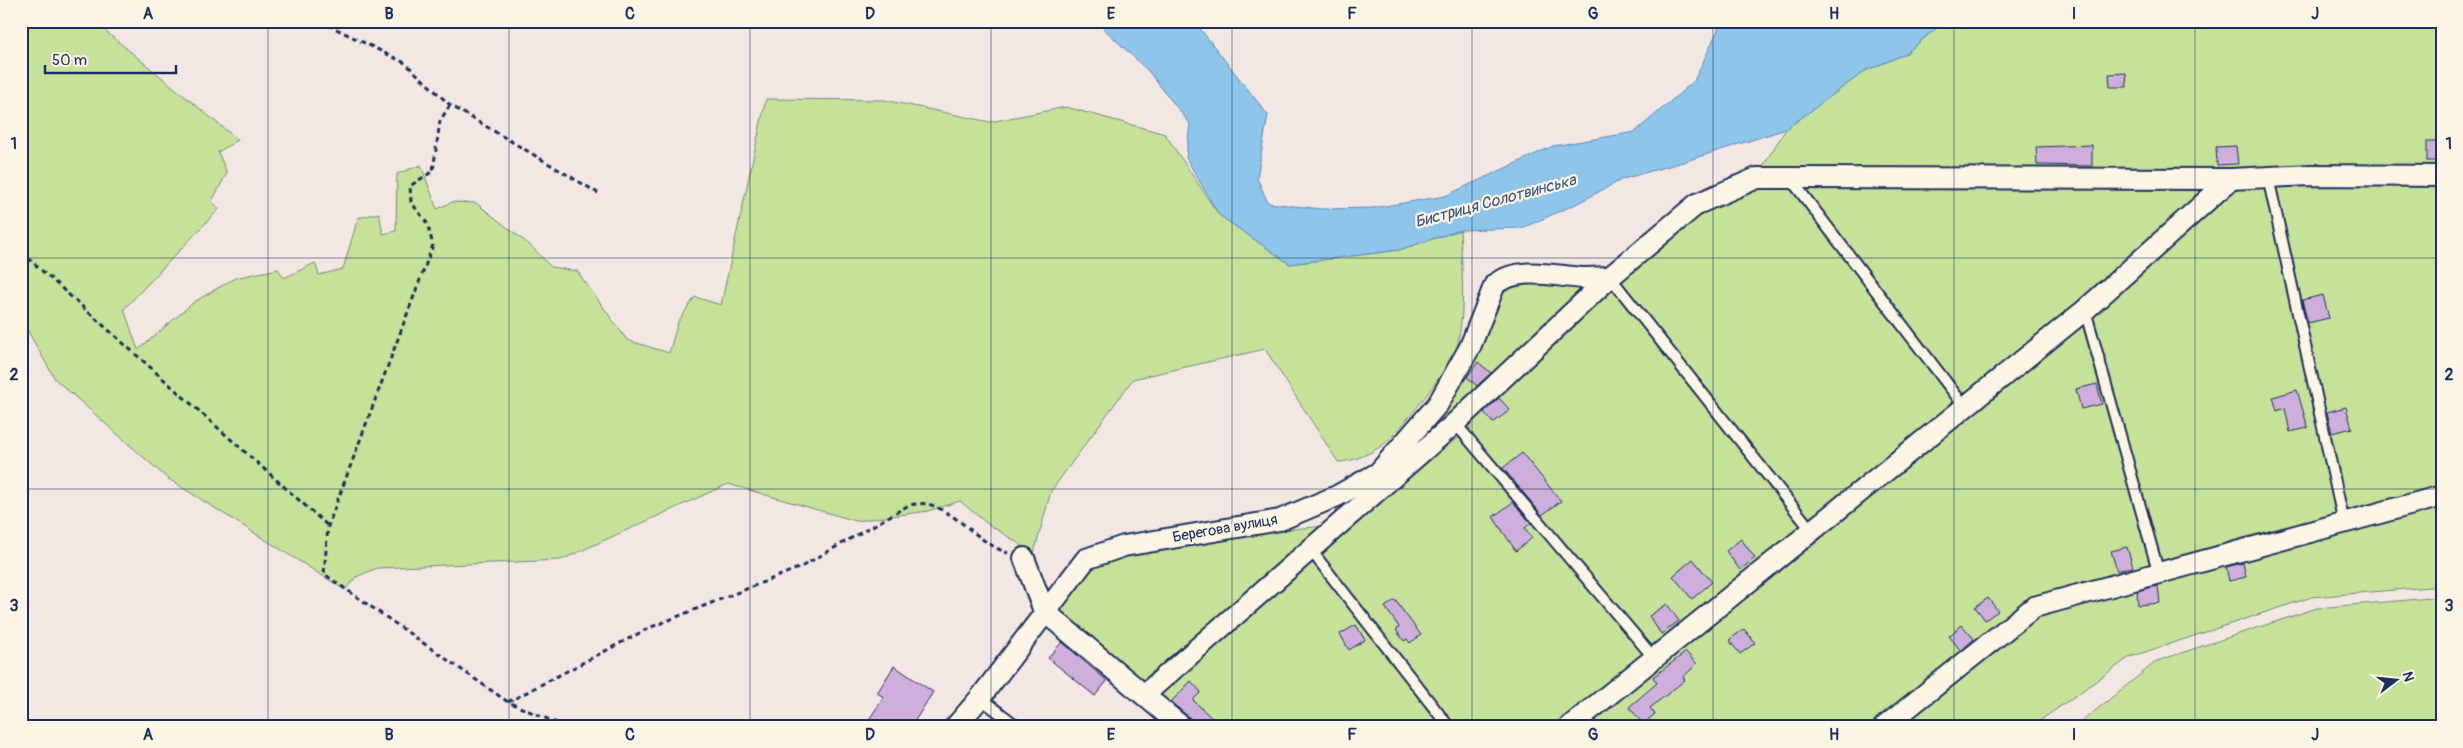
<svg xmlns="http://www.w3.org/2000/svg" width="2463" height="748" font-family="Pangolin,sans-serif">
  <rect width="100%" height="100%" fill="#f3e7e3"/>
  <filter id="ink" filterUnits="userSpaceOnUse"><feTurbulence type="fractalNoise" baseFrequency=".02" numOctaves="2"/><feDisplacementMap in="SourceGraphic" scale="10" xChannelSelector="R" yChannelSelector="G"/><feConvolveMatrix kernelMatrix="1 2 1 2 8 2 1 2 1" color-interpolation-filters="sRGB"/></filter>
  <g filter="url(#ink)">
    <g fill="#c6e299" stroke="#70887c">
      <path d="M21,21H93L238,140L218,152L227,173L212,201L219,209L124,309L138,350L194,302L235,278L278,269L284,278L315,263L319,275L343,269L358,218L379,213L383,234L396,231L397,174L421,165L437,209L452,202L476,203L531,246L551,267L577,271L627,340L669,353L678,322L695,297L721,305L766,99L884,100L990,122L1066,107L1165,134L1219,215L1290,264L1399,250L1460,230C1462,269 1466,308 1457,347C1454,363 1397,434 1384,444C1372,453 1353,462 1338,462L1265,349L1133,379L1051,491L1034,553L985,522L960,501L928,511L856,521L728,484L561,560L377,568L356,577L345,590L167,478L55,379L21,319V116L23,114L21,112Z"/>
      <path d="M1945,21H2442V586L2312,597L2130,657L2031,727H1185L1050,608L1088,560L1237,534L1348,524L1406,476L1472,428L1420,441L1446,408L1483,344L1488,316L1500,289L1534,277L1586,282L1688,213L1753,182L1786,129L1865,71L1905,54Z"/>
      <path d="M2442,597V727H2075L2157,661L2317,608Z"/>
    </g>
    <path fill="#8dc5eb" stroke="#5f89b3" d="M1096,21H1194L1268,115L1257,178L1268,203L1322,209L1373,208L1445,196L1553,146L1635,132L1694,81L1722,21H1945L1905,54L1865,71L1786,129L1683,162L1623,179L1576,204L1522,228L1460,230L1399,250L1290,264L1219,215L1186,158L1190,124L1149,72Z"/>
    <g fill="#ceafdb" stroke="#1b2f5e">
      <path d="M2126,73L2127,87H2110L2109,74Z"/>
      <rect x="2427" y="142" width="15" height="19"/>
      <path d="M2092,145V166L2037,165L2036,147Z"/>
      <path d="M2236,146L2238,164L2217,165L2216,147Z"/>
      <path d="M2323,295L2329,318L2308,323L2302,300Z"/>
      <path d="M1478,362L1491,373L1477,386L1467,377Z"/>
      <path d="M2097,384L2102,404L2081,409L2076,389Z"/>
      <path d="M2297,390L2308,428L2290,432L2285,408L2277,411L2273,397Z"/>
      <path d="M1499,398L1510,410L1493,423L1484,412Z"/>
      <path d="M2346,407L2352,428L2332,433L2327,412Z"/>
      <path d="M1522,453L1561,501L1542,515L1503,468Z"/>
      <path d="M1513,502L1531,523L1525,528L1532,538L1516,551L1493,517Z"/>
      <path d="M1741,539L1755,558L1740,570L1726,551Z"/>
      <path d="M2127,547L2133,567L2117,571L2111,551Z"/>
      <path d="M1693,559L1712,582L1692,599L1673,576Z"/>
      <path d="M2243,563L2246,577L2229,581L2226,567Z"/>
      <path d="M2158,586L2160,603L2138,605L2137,591Z"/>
      <path d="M1988,598L1998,611L1985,620L1975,607Z"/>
      <path d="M1395,600L1421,635L1410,643L1407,639L1404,641L1396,630L1399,627L1385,607Z"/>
      <path d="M1667,604L1679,621L1661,634L1649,616Z"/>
      <path d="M1356,625L1365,640L1349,650L1340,634Z"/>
      <path d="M1962,625L1974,639L1961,651L1949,636Z"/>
      <path d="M1744,629L1755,643L1740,654L1729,640Z"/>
      <path d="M1062,642L1107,681L1095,696L1048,658Z"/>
      <path d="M1686,652L1697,664L1683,677L1685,680L1650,708L1655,714L1643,724L1629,707L1657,683L1653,677Z"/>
      <path d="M894,666L933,692L911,727H864L884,697L877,693Z"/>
      <path d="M1191,681L1201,692L1193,700L1221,727H1194L1190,718L1171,702Z"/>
    </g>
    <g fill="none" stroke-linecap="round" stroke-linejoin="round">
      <g stroke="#1b2f5e" stroke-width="14">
        <g id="lane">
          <path d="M2268,177L2344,523"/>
          <path d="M1790,178L1965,407"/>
          <path d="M1610,277L1812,531"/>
          <path d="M2085,310L2159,574"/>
          <path d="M1455,423L1654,658"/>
          <path d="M1310,549L1449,727"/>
          <path d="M980,698L1018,727"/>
        </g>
      </g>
      <g stroke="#1b2f5e" stroke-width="24">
        <g id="street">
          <path d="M1024,558L1044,611L1182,727"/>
          <path d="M1145,694L1455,423L1610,277L1697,204L1757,178L2231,179L2311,175L2442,176"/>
          <path d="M955,727L980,698L1086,559L1124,546L1280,520L1337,496L1378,473L1438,404L1470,347L1495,284C1520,266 1554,276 1583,278C1592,278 1601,277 1610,277"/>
          <path d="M1569,727L2085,310L2231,179"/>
          <path d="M1884,727L2034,607L2442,496"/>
        </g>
      </g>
      <g stroke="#1b2f5e" stroke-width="3" stroke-dasharray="5 4" stroke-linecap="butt">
        <path d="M320,21L405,63L450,105L598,193"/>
        <path d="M450,105L440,121L433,171L410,186L411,202L427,223L433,245L328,526L324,574L508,702L566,727"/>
        <path d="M21,252L328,526"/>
        <path d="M508,702L649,628L801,567L909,505C915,504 923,503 928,504C960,514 978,543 1008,553"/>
      </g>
      <use href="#lane" stroke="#fcf5e5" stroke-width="10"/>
      <use href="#street" stroke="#fcf5e5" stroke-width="20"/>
    </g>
  </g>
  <path fill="none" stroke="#1b2f5e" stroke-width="1" stroke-opacity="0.55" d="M268,21V727M509,21V727M750,21V727M991,21V727M1232,21V727M1472,21V727M1713,21V727M1954,21V727M2195,21V727M21,258H2442M21,489H2442"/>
  <g text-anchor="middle" stroke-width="4.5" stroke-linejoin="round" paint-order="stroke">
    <g font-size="15" fill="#1b2f5e" stroke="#fcf5e5">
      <text transform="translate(1225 528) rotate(-10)" y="5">Берегова вулиця</text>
    </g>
    <g font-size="16" font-style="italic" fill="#385481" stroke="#fcf5e5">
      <text transform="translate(1495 200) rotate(-15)" y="6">Бистриця Солотвинська</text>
    </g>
  </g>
  <rect width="2463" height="748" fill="none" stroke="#fcf5e5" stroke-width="55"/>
  <g transform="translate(2396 680) rotate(74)" stroke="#fcf5e5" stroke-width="4" paint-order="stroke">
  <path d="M0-4L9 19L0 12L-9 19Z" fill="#1b2f5e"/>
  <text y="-8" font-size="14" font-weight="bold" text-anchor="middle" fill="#1b2f5e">N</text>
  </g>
  <path d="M45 65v8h131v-8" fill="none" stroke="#1b2f5e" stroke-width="2.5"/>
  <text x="52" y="65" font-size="15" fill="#1b2f5e" stroke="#fcf5e5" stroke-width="4" paint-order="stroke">50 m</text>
  <rect x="28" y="28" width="2408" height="692" fill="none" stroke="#1b2f5e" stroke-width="2"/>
  <g font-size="16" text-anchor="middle" font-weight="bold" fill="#1b2f5e">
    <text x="148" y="19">A</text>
    <text x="389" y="19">B</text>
    <text x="630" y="19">C</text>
    <text x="870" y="19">D</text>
    <text x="1111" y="19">E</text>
    <text x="1352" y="19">F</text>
    <text x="1593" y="19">G</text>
    <text x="1834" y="19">H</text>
    <text x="2074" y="19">I</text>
    <text x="2315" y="19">J</text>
    <text x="14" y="149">1</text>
    <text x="2449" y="149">1</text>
    <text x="14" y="380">2</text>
    <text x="2449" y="380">2</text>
    <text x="14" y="611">3</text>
    <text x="2449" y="611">3</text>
    <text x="148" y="740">A</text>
    <text x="389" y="740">B</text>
    <text x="630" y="740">C</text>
    <text x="870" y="740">D</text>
    <text x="1111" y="740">E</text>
    <text x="1352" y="740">F</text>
    <text x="1593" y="740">G</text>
    <text x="1834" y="740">H</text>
    <text x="2074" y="740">I</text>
    <text x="2315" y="740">J</text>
  </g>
</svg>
